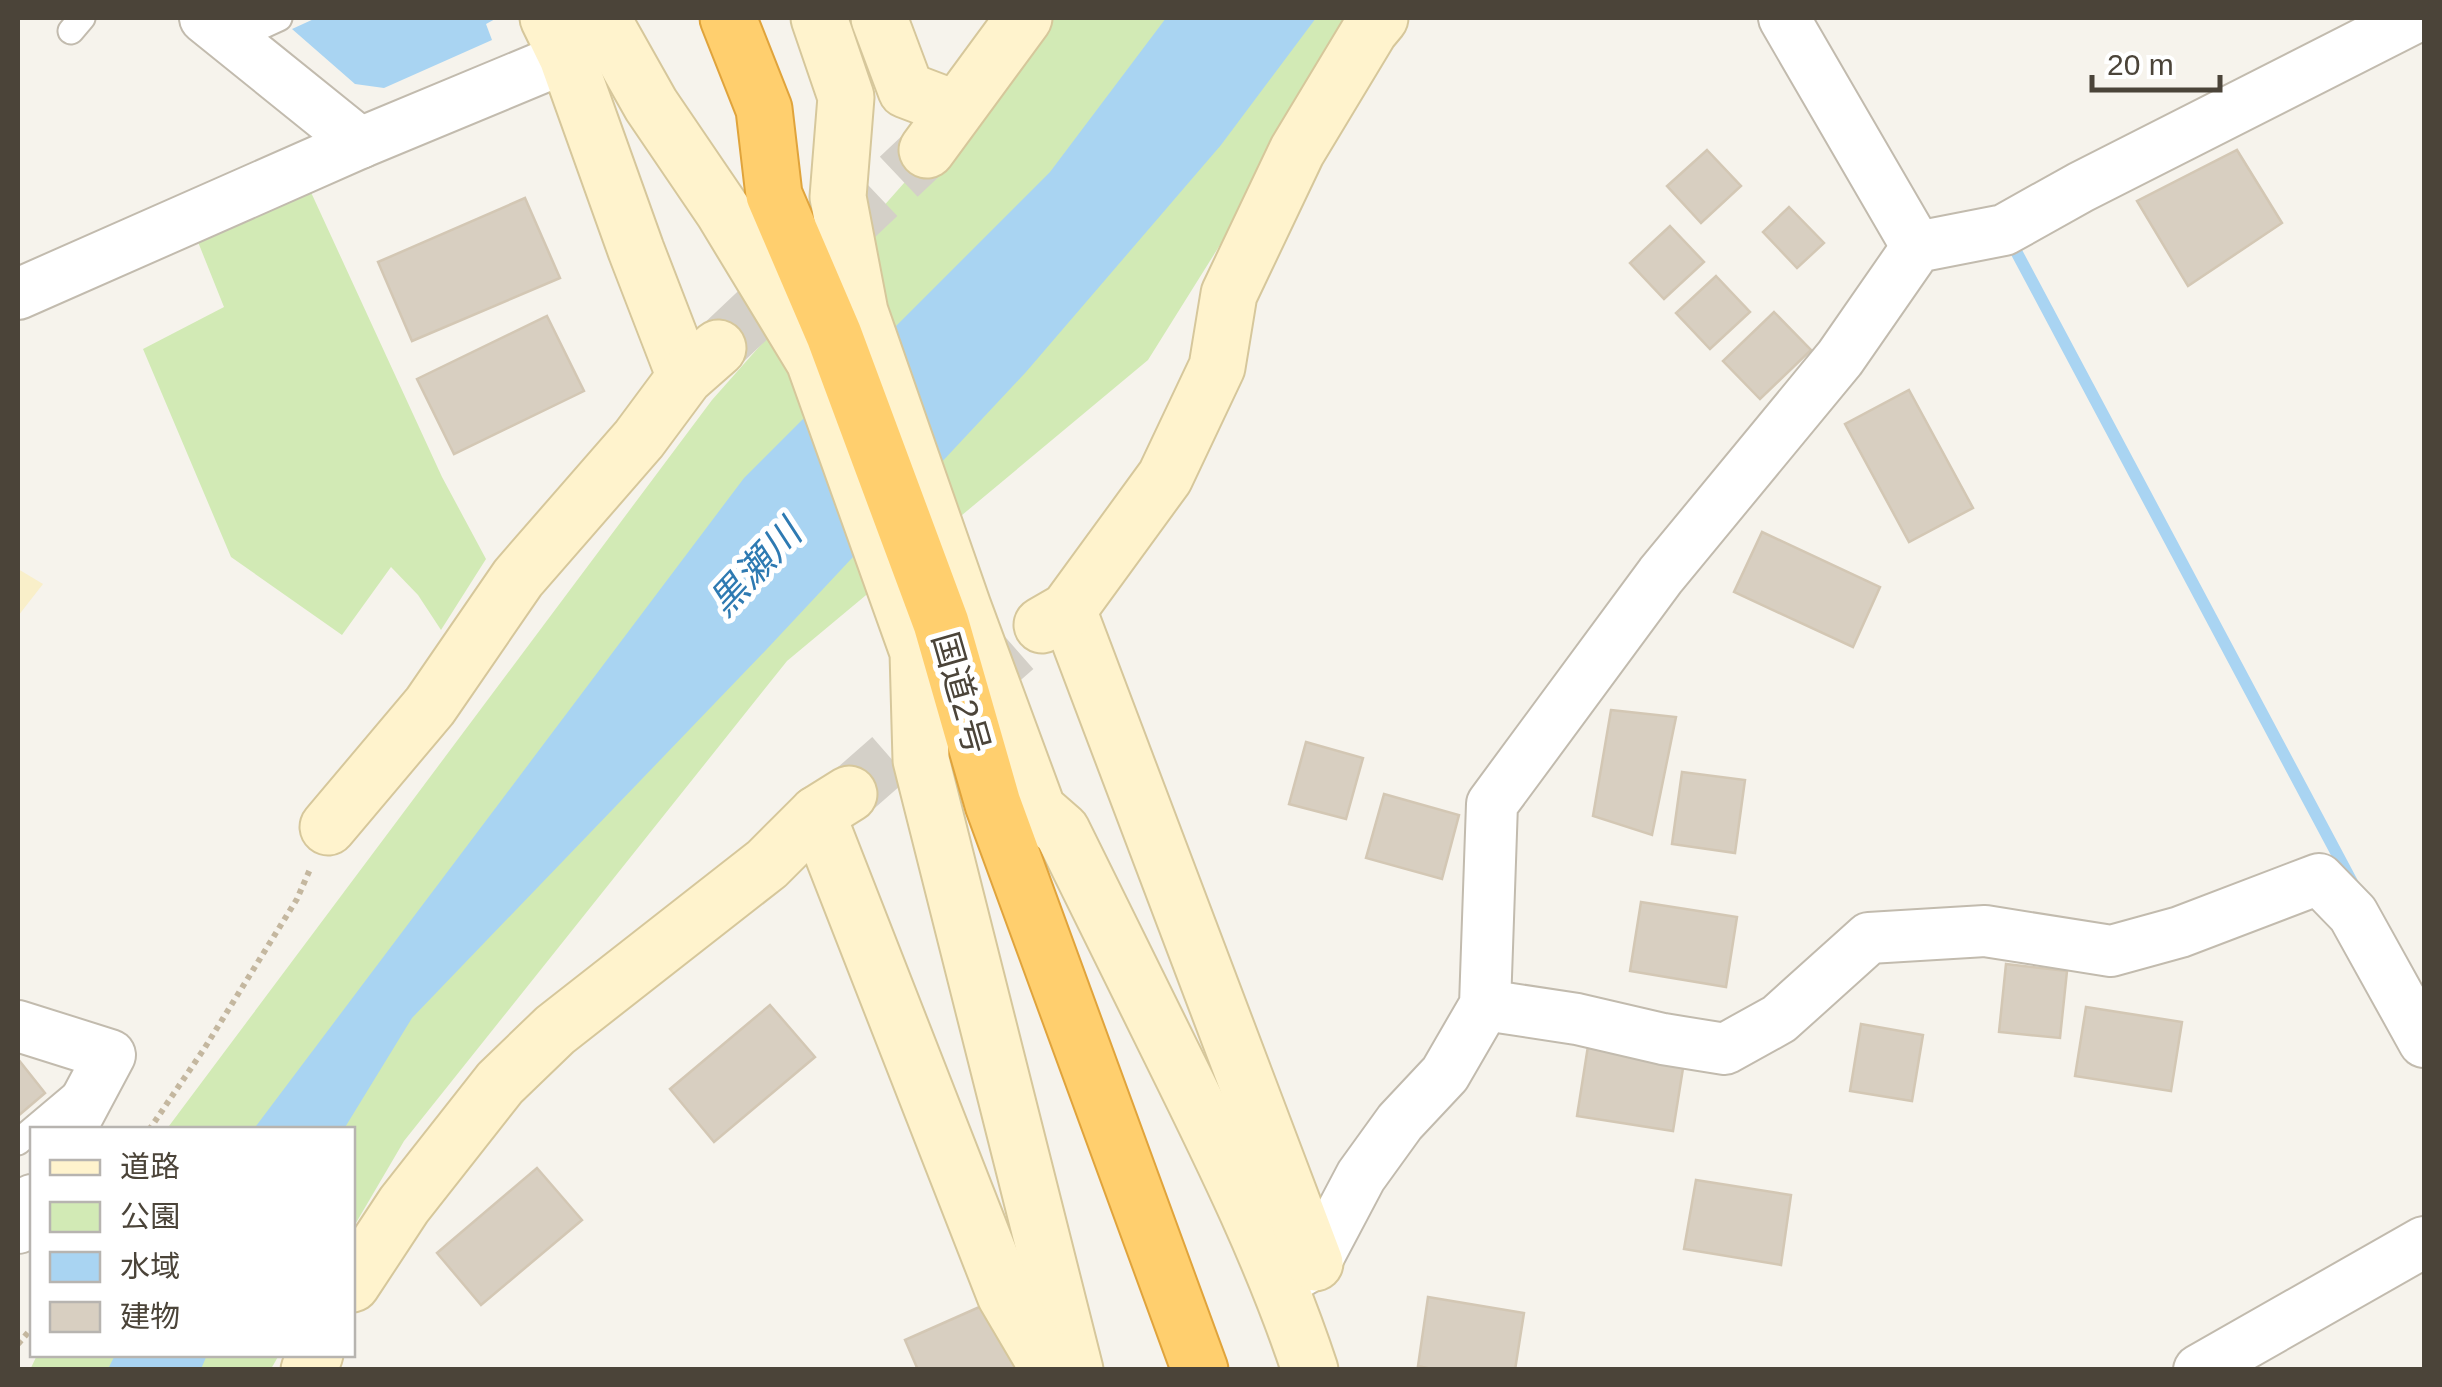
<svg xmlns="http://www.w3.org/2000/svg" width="2442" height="1387" font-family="Arial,'Noto Sans JP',sans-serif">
  <rect width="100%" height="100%" fill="#f6f3ec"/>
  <g fill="#d2eab5">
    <path d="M1050,18H1362L1148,360L787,661L404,1141L353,1228L352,1130H166L712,400Z"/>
    <path d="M309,188L442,477L486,559L441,630L418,595L391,567L342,635L231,557L143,349L224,307L198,242Z"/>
    <path d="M37,1355H279L271,1369L30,1370Z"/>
  </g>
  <path fill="#f9efc9" d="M18,569L43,584L18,616Z"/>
  <g fill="#a9d4f2">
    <path d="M316,18H497L486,24L492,40L384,88L355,84L292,29Z"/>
    <path d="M1166,18H1316L1221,145L1026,372L766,650L412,1018L344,1129L253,1130L744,478L1050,172Z"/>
    <path d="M115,1355V1354L207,1355L201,1369H108Z"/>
  </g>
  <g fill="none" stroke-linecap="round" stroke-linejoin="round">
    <path stroke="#a9d4f2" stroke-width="12" d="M2010,240L2353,884"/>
  </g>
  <g fill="#d8cfc1" stroke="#d3c7b4" stroke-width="2.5">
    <path d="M1707,150L1741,186L1701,223L1667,186Z"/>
    <path d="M2237,150L2282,223L2188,286L2137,201Z"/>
    <path d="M525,198L560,278L412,341L378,262Z"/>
    <path d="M1789,207L1824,243L1797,268L1763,232Z"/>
    <path d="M1670,226L1704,262L1664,299L1630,263Z"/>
    <path d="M1716,276L1750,312L1710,349L1676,313Z"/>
    <path d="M1774,312L1811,350L1760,399L1723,361Z"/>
    <path d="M547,316L584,391L454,454L417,379Z"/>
    <path d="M1909,390L1973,508L1909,542L1845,424Z"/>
    <path d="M1762,532L1880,587L1853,647L1734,592Z"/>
    <path d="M1611,710L1676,717L1652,835L1593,816Z"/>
    <path d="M1306,742L1363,758L1346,819L1289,804Z"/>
    <path d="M1682,772L1745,780L1735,853L1672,844Z"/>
    <path d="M1384,794L1459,815L1442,879L1366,858Z"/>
    <path d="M1641,902L1737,917L1726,987L1630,971Z"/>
    <path d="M2006,964L2067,971L2060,1038L1999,1032Z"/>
    <path d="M770,1005L815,1057L714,1142L670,1089Z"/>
    <path d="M2086,1007L2182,1022L2171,1091L2075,1076Z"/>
    <path d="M1861,1024L1923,1035L1912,1101L1850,1091Z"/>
    <path d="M1588,1046L1684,1062L1673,1131L1577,1116Z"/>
    <path d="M18,1059L45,1093L18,1116Z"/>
    <path d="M537,1168L582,1220L481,1305L437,1253Z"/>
    <path d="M1696,1180L1791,1195L1781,1265L1684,1249Z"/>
    <path d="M1428,1297L1524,1313L1515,1370H1436L1418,1366Z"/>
    <path d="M993,1301L1024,1370H918L905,1340Z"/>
  </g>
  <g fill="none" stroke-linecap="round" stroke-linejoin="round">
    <g stroke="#d4d0c8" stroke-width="55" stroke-dasharray="55 28" stroke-linecap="butt">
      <path d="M718,348L927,150"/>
      <path d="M849,794L1042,625"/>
    </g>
    <g stroke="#c2bbae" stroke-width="29">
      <g id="lane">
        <path d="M71,31L82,18"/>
        <path d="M233,39L279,18"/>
        <path d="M18,1142L75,1094"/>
      </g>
    </g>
    <g stroke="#c2bbae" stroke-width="54">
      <g id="street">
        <path d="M205,18L360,143"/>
        <path d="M1784,18L1917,247"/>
        <path d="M18,294L360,143L567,57"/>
        <path d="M1485,1005L1577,1019L1663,1039L1725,1049L1779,1019L1869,938L1985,931L2111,951L2180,932L2319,879L2353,914L2424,1042"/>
        <path d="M18,1026L110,1055L70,1130"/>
        <path d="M18,1228L32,1200"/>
        <path d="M1287,1279L1315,1263L1361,1176L1400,1122L1445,1074L1485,1005L1492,804L1661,575L1840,358L1917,247L2004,230L2081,187L2414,18"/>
        <path d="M2199,1370L2424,1242"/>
      </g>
    </g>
    <g stroke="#d6c79b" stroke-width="59">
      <g id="secondary">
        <path d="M548,18L567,57L636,250L685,377"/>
        <path d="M602,18L651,105L723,211L814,361L918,652L921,760L1075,1370"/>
        <path d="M819,18L846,97L838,197L860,312L963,607L1038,810L1062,831C1099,906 1136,981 1173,1056C1224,1159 1274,1261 1310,1370"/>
        <path d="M879,18L906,90L956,109"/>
        <path d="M927,150L1024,18"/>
        <path d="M1068,610L1315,1263"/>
        <path d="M1042,625L1068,610L1165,477L1217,367L1229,294L1297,151L1370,30L1380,18"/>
        <path d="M817,814L1005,1295L1045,1363L1072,1360"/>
        <path d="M328,827L430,706L518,578L639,439L685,377L718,348"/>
        <path d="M352,1284L404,1205L500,1083L555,1030L767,864L817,814L849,794"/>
        <path d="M309,1370L315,1354"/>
      </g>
    </g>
    <g stroke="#e0a43c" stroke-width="59">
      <path id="highway" d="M728,18L764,109L774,195L834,335L941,623L993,804L1200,1370"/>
    </g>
    <g stroke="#c4b79f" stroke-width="6" stroke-dasharray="5 5" stroke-linecap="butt">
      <path d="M149,1130L204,1049L297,899L311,867"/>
      <path d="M18,1344L32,1328"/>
    </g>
    <use href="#lane" stroke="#fff" stroke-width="25"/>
    <use href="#street" stroke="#fff" stroke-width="50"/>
    <use href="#secondary" stroke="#fff3cd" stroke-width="55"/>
    <use href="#highway" stroke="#ffcf6e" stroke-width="55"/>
  </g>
  <g text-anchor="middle" stroke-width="10" stroke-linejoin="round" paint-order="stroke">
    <g font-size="35" fill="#4b4439" stroke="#fff">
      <text transform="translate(961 693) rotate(74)" y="12">国道2号</text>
    </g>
    <g font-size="38" font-style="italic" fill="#2e7ab2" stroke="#fff">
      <text transform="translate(755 568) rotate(-47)" y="13">黒瀬川</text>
    </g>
  </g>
  <rect width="2442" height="1387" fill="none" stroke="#4b4439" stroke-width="40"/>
  <rect x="30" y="1127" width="325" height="230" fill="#ffffff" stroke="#b7b4b0" stroke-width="2.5"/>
  <rect x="50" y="1160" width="50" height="15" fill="#fff3cd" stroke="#b7b4b0" stroke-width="2.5"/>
  <text x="120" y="1177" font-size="30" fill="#4b4439">道路</text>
  <rect x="50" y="1202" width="50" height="30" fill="#d2eab5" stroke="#b7b4b0" stroke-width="2.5"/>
  <text x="120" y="1227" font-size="30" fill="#4b4439">公園</text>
  <rect x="50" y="1252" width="50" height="30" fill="#a9d4f2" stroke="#b7b4b0" stroke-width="2.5"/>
  <text x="120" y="1277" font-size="30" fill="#4b4439">水域</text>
  <rect x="50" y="1302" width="50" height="30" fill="#d8cfc1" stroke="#b7b4b0" stroke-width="2.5"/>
  <text x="120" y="1327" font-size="30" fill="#4b4439">建物</text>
  <path d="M2092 75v15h128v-15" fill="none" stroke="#4b4439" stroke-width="5"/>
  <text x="2107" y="75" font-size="30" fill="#4b4439" stroke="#ffffff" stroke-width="8" paint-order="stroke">20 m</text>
</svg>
